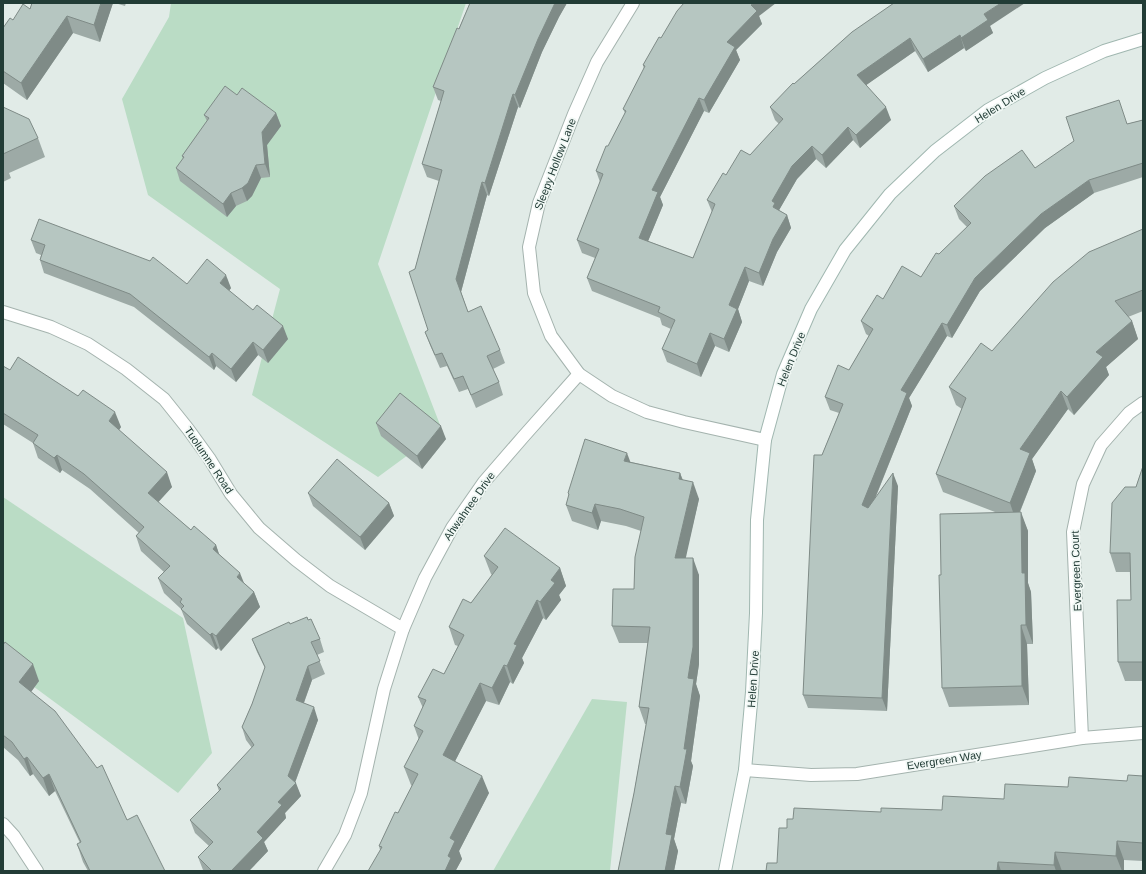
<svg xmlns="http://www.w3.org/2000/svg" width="1146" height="874" font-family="Arial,sans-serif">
  <rect width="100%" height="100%" fill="#e1ebe7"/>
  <g fill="#badcc5">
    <path d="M171,3H466L378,264L442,430L378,477L252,395L280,289L148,195L122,99L169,17Z"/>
    <path d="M3,497L183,618L212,753L178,793L3,664Z"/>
    <path d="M592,699L627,702L610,871H493Z"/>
  </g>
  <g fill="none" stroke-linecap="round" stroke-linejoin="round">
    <g stroke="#a4b3ae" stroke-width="14">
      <g id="street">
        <path d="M633,3L597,62L574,114L539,203L529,247L534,293L551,336L579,374L612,396L647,412L684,422L765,440"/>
        <path d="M3,312L51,327L88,344L126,369L164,399L188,429L209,458L231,494L259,528L296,560L330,586L403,629"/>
        <path d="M1082,738L1073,532L1083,484L1101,445L1129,413L1143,403"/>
        <path d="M745,770L811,775L857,774L1082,738L1143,733"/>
        <path d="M3,824L14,836L37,871"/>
        <path d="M324,871L345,835L361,793L384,689L403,629L425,578L452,528L484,482L523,437L579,374"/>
      </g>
    </g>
    <g stroke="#a0b7b0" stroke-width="14">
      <path id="secondary" d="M725,871L745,770L752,692L756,613L757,520L765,440L783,374L811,309L845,250L890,194L935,151L988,110L1045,78L1104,51L1143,39"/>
    </g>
    <use href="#street" stroke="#fff" stroke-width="12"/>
    <use href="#secondary" stroke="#fff" stroke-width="12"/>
  </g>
  <g fill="#9daaa6">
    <path d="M32,3H113L100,42L73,33L27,100L3,83V28L13,20L30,9Z"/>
    <path d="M115,3H126L125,6Z"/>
    <path d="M470,3H567L559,17L542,52L520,108L518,107L489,196L487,195L461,292L468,312L500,350L505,363L493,369L499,382L503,395L476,408L468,389L459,392L447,366L440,368L430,345L425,332L428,330L415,269L439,181L427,177L422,164L441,101L438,100L433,87Z"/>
    <path d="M759,16L762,24L736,50L740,60L709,113L704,111L660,197L663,205L648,241L693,258L712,212L707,200L726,175L750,155L779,124L775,120L770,107L794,84L852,32L990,26L993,33L966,51L964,48L928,72L915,51L866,85L891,120L860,148L853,140L826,168L816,159L797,179L779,210L787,215L791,228L777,252L763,286L749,281L738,309L742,322L729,352L715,346L701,377L667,362L662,349L671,329L662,325L660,318L592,291L587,278L595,258L582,253L577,240L600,182L596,171L625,113L623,109L644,69L643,65L661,38Z"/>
    <path d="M237,95L276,113L281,126L267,145L270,177L261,178L252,196L247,201L236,206L227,217L180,181L176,168L183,159L182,156L207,121L204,115Z"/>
    <path d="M3,107L38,138L45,157L9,173L11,178L3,182Z"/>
    <path d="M1143,120V177L1094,193L1045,228L980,291L952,338L947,336L909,398L912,406L875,499L898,486L887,711L808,708L803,695L822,455L839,413L830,410L825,397L849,370L869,336L866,334L861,321L883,299L921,277L939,254L967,227L959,219L954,206L1035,168L1127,124Z"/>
    <path d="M1143,229V311L1128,317L1132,321L1138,339L1106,367L1109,375L1074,415L1068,409L1032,459L1036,471L1020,512L1028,531V583L1031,592L1033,644H1027L1029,705L949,707L942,688L941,575L995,512L943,492L936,474L962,409L956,405L949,387Z"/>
    <path d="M31,240L187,284L231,288L229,291L288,339L268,363L258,355L236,382L216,366L214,370L134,307L44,273L40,260L41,255L36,253Z"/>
    <path d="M3,366L10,370L121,427L119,430L172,487L158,502L191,530L216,545L219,554L244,583L254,592L260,607L221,651L218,648L216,650L187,624L181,609L164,593L158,578L164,572L141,551L136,536L139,533L90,489L62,470L60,473L38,458L33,443L3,424Z"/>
    <path d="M376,423L446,439L422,469L381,436Z"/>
    <path d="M631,462L680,473L683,480L699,499L685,558L699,575V664L696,684L700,696L691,761L693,766L686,804L681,803L674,839L678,851L674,871H618L634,793L646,724H645L639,707L648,643H619L612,626L634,589L641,531L626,526L601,521L598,530L572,521L566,505L569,496L568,493Z"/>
    <path d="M1143,466V681H1125L1118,662L1131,600L1130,572H1116L1110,553L1136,487Z"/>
    <path d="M308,493L389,503L394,516L365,550L313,506Z"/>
    <path d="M484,556L560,568L566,586L559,595L561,600L546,620L543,618L522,658L524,663L513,684L510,682L499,705L486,701L455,761L489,793L459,851L462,859L456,870L380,850L379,846L398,813L412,786L411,785L404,767L419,740L414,726L423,708L418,697L444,674L458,646L455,645L449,627L471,603L492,575L491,574Z"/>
    <path d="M308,620L320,639L324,652L317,655L325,674L312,680L304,703L318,720L295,783L301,796L285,813L286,818L264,842L268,851L249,871H204L203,870L198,857L209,846L195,833L190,820L219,791L217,785L252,748L246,740L242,727L252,704L265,668L257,652L252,639L290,624Z"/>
    <path d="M3,645L39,681L31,692L165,871H88L83,862L77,844L80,843L55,791L49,796L33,774L30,776L18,760L3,747Z"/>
    <path d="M1143,776V861L1124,860V871H766L777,863L787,828L793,819L881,812L942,810L1004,799L1127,781Z"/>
  </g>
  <g fill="#7f8b87">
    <path d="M101,3H113L100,42L94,25Z"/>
    <path d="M555,3H567L559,17L542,52L520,108L515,95L538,39Z"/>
    <path d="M754,3H776L759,16L762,24L736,50L740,60L709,113L704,100L727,42L751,5Z"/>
    <path d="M1001,3H1025L990,26L993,33L966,51L961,38L984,14Z"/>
    <path d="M67,16L73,33L27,100L21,83Z"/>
    <path d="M960,35L964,48L928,72L923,59Z"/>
    <path d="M910,38L915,51L862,88L857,75Z"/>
    <path d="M513,94L518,107L489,196L485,183Z"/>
    <path d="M699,98L704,111L660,197L663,205L644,251L639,238L652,190Z"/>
    <path d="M886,107L891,120L860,148L856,135Z"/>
    <path d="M276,113L281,126L267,145L270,177L265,164L262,132Z"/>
    <path d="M848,127L853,140L826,168L822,155Z"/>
    <path d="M812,146L816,159L797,179L778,212L773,207L772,201L792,166Z"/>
    <path d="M256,165L261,178L252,196L247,201L242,188Z"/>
    <path d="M1089,180L1094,193L1045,228L980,291L952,338L947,325L975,278L1041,214Z"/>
    <path d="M482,182L487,195L461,292L472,325L456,279Z"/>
    <path d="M231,193L236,206L227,217L223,204Z"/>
    <path d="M787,215L791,228L777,252L763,286L759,273L773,239Z"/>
    <path d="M745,267L749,281L738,309L742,322L729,352L724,339L729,305Z"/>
    <path d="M226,275L231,288L225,296L220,283Z"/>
    <path d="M1132,321L1138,339L1106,367L1109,375L1074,415L1067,397L1096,352Z"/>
    <path d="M942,323L947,336L909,398L912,406L867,518L862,505L901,390Z"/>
    <path d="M283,326L288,339L268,363L263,350Z"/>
    <path d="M710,333L715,346L701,377L697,364Z"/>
    <path d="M253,342L258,355L236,382L231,369Z"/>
    <path d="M212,353L216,366L214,370L209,357Z"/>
    <path d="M1061,391L1068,409L1032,459L1036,471L1016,521L1010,503L1020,449Z"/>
    <path d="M115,412L121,427L115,436L109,421Z"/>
    <path d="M441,426L446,439L422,469L417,456Z"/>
    <path d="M627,453L633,469L624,461Z"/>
    <path d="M57,455L62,470L60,473L54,458Z"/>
    <path d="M167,472L172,487L153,508L148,493Z"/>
    <path d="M680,473L686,490L679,479Z"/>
    <path d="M893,473L898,486L887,711L882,698Z"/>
    <path d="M693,482L699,499L682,575L675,558Z"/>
    <path d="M389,503L394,516L365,550L360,537Z"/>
    <path d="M595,504L601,521L598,530L592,513Z"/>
    <path d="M1021,512L1028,531V583L1031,592L1033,644L1026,625L1022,573Z"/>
    <path d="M216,545L221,560L213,549Z"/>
    <path d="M693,558L699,575V664L696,684L700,696L691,761L693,766L686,804L680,787L684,749L688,678Z"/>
    <path d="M560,568L566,586L559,595L561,600L546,620L540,602L551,580Z"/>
    <path d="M240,573L246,588L237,577Z"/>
    <path d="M254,592L260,607L221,651L216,636Z"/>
    <path d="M537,600L543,618L522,658L524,663L513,684L507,666L514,644Z"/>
    <path d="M1021,625L1027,644L1029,705L1022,686Z"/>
    <path d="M212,633L218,648L216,650L210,635Z"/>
    <path d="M33,664L39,681L25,700L19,682Z"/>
    <path d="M504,665L510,682L499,705L492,688Z"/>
    <path d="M308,666L312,680L300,713L296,700Z"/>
    <path d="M480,683L486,701L449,773L443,755Z"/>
    <path d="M314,707L318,720L294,785L296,783L301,796L285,813L286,818L264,842L268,851L249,871H231L257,832L278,802Z"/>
    <path d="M27,757L33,774L30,776L24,759Z"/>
    <path d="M49,774L55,791L49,796L43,778Z"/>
    <path d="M482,776L489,793L459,851L462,859L456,870V871H445L448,856L450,838Z"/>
    <path d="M675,786L681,803L674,839L678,851L674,871H665L666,834Z"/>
    <path d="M1117,841L1124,860V871H1122L1116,856Z"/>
    <path d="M1055,852L1062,871H1056L1054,865Z"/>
    <path d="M998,862L1001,871H997Z"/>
  </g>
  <g fill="#b6c6c1" stroke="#7f8b87">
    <path d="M32,3H101L94,25L67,16L21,83L3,71V28L10,18L13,20L23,4L30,9Z"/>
    <path d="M470,3H555L538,39L515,95L513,94L485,183L482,182L456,279L468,312L481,306L500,350L487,356L499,382L471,395L463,376L454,379L442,353L435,355L425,332L428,330L409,272L415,269L442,170L422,164L444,91L433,87L457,28L459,29Z"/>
    <path d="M684,3H754L751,5L757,11L727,42L735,47L704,100L699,98L652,190L658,192L639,238L693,258L715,204L707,200L723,173L726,175L741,150L750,155L783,119L770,107L793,83L794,84L852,32L894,3H1001L984,14L988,20L961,38L960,35L923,59L910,38L857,75L886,107L856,135L848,127L822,155L812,146L792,166L772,201L775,203L773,207L787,215L773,239L759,273L745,267L729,305L737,309L724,339L710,333L697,364L662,349L675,320L658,312L660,307L587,278L599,249L577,240L603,174L596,171L606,146H608L626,111L623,109L645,66L643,65L659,37L661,38L677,11Z"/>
    <path d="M225,86L237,95L242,88L276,113L262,132L265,164L256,165L248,183L242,188L231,193L223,204L176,168L184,157L182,156L209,118L204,115Z"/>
    <path d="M1119,100L1127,124L1143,120V163L1089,180L1041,214L975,278L947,325L942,323L901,390L907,393L862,505L868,508L893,473L882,698L803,695L814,455H822L843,404L825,397L838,365L849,370L873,329L861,321L877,295L883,299L902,266L921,277L936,253L939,254L971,223L954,206L985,176L1022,150L1035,168L1074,141L1066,117Z"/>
    <path d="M3,107L29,119L38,138L3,154Z"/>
    <path d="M39,219L150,261L153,257L187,284L207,259L226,275L220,283L253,310L257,305L283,326L263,350L253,342L231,369L212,353L209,357L130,294L40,260L45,245L31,240Z"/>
    <path d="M1143,229V290L1115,301L1132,321L1096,352L1103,357L1067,397L1061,391L1020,449L1030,453L1010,503L936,474L966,398L949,387L981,343L992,351L1053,282L1089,252Z"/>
    <path d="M18,357L78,396L83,390L115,412L109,421L167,472L148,493L191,530L194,526L216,545L213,549L240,573L237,577L254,592L216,636L212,633L210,635L181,609L184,606L180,602L182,599L158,578L170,566L136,536L144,527L84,474L57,455L54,458L33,443L38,435L3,413V366L10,370Z"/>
    <path d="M400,393L441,426L417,456L376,423Z"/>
    <path d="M585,439L627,453L624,461L680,473L679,479L693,482L675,558H693V647L688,678L694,679L684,749H687L680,787L675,786L666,834L672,835L665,871H618L634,793L649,708L639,707L650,627L612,626L613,589H634L635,557L644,517L620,509L595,504L592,513L566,505L569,494L568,493Z"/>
    <path d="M337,459L389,503L360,537L308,493Z"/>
    <path d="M1143,466V662H1118L1117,600H1131L1130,553H1110L1112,503L1125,487H1136Z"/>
    <path d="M1021,512L1022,573H1025L1026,625H1021L1022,686L942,688L939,575H941L940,514Z"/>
    <path d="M505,528L560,568L551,580L555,583L540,602L537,600L514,644L517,645L507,666L504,665L492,688L480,683L443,755L482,776L450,838L455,841L448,856L451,858L445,871H368L382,847L379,846L395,812L398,813L418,774L404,767L423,731L414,726L426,700L418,697L433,669L444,674L464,635L449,627L463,599L471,603L498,567L484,556Z"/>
    <path d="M307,617L308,620L311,619L320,639L311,642L320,661L308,666L296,700L314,707L288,776L296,783L278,802L282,805L257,832L263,838L231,871H212L198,857L213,842L190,820L221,789L217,785L254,745L242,727L252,704L265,667L252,639L289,622L290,624Z"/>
    <path d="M5,642L33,664L19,682L55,711L97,768L102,765L127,820L137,815L165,871H90L77,844L81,842L49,774L43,778L27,757L24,759L12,742L3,735V645Z"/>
    <path d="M1128,775L1143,776V843L1117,841L1116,856L1055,852L1054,865L998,862L997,871H766L767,863H777L779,828H787V819H793L794,808L881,812V808L942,810L943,796L1004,799L1005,784L1068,787L1069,777L1127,781Z"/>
  </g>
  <g text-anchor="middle" stroke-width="3.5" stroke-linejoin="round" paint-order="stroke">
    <g font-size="11" fill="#223c36" stroke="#f1f8f5">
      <text transform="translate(1000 105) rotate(-32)" y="4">Helen Drive</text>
      <text transform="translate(555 164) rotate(-69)" y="4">Sleepy Hollow Lane</text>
      <text transform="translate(791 359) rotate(-68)" y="4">Helen Drive</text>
      <text transform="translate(209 460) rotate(56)" y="4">Tuolumne Road</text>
      <text transform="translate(469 506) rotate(-55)" y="4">Ahwahnee Drive</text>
      <text transform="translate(1076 571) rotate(-92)" y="4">Evergreen Court</text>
      <text transform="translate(753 679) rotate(-86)" y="4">Helen Drive</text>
      <text transform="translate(944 760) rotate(-9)" y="4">Evergreen Way</text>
    </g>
  </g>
  <rect width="1146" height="874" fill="none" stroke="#223c36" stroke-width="8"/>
</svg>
